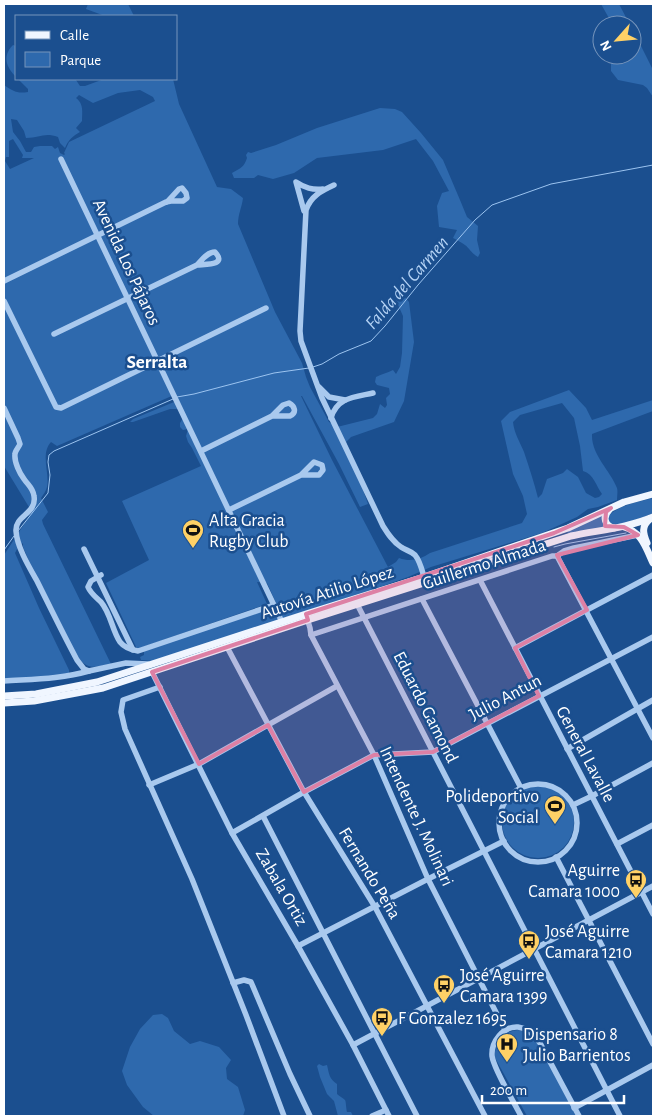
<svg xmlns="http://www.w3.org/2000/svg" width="657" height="1120" font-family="'Alegreya Sans',sans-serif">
  <rect width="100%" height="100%" fill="#1b4f8f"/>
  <g fill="#2e69ad" fill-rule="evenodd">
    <path d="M88,4H128L134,16H105L86,9Z"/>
    <path d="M601,4H619L630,25H611L610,20Z"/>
    <path d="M632,28L653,70V97L647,88L643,85L618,80L611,71V55H632Z"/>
    <path d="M13,45L16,46V77C6,67 2,56 13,45Z"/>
    <path d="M18,79H79L76,80L80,86H85L104,79H173L179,104L217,187L231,189L243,198C242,207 238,214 238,224L275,312L302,363L306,377L310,387L329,422L337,427L373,418L377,414L380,404L385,408L387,405L386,398L390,394L389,388L377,385L375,382L376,377C382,374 387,373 393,370L396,374L400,367L402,353L403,316L395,298L402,294L409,302L414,342L404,401L394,422L351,437L346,442L368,504L360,507L339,464L302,396H301L332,460L388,567L396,562L399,558C410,562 420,560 430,553L522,523L527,514L523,496L513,474L501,421L510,412L569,390L586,408L592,420L653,400V411L592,434C591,455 610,470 617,488C618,492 617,496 617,500L598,507L588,509L577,517L542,533L431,567L408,577L374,589L153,661L141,660L140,657L144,655V651L277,605L267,583L257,582L267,604L137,649L106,583L149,560L122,501L201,466L192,448L188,442L186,436L188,429L183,430L180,427V423L183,418L179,409H170L133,422H130L133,419L174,402L177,398L169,379L166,376L165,371L158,356H156L174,395L57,446L51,442C40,454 50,473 47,487C46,491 43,495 41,498L48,512L42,520L43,524L111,664C94,667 88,671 77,656L32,568L23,547V543L18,547L15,553L39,608L69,670V673L50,677L4,679V555L32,512L4,466V85C13,91 17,94 28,92V89ZM140,90L153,97L155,101L69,142L64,153L65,154L64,155L60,153L58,147L55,149L52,146H40L34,147L31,152H26L20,141L13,132L11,119L17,120L24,131L26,138C40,138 44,132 58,137L60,143L65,148C68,140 73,136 80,132L76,128L82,121C82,112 84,104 76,98L79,95L93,103L118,93ZM13,139L23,155L22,158H34L10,169L5,161L6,157H9V141ZM562,403L574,418L580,446L583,471C594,474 596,486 602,494L599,497L595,498L586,493L578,477L567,469L563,473L547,479L542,494L538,498C534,482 529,467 524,452C520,442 514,433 513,422L520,415Z"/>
    <path d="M380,108L395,109L402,112L421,133L443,160L460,200L467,217L478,226L477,240L480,253L478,257C471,253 470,249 465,245C461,242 457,240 453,238L457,230L439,227L437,206L442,193L449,191L433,161L416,139L383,150L317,158L294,173L273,179L258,175L254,178H234L232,173C241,168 244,167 247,158L246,155L248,152L251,153L276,145L317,128Z"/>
    <path d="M653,498V513C643,517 620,528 610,523L608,517C615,506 641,501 653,498Z"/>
    <path d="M603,514L601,520L606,527L569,535L567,531Z"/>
    <circle cx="538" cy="822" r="36"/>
    <path d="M162,1014L168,1018L174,1031L190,1044L200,1041L219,1047L231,1060L226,1068L227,1079L238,1087L245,1110L243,1116H154L143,1107L127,1085L122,1071L130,1047L140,1029L153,1015Z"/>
    <path d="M518,1030L526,1032L537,1040L576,1116H527L494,1056C497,1040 501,1032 518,1030Z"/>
    <path d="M319,1064L323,1066L327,1065C329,1073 329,1079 337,1084V1094C339,1096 343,1098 345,1100C346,1101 346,1108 347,1112H351L353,1116H338L334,1101L327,1094L320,1077L317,1066Z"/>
  </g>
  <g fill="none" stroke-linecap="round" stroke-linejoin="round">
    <g stroke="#9cc4f0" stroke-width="1">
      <path d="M313,367L322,364L339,354L371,341L385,326L418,285L475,220L492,205L551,184L653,165"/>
      <path d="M177,397L194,394L274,373L309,368"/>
      <path d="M18,531L48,493L50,475L48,462L49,455L54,451L173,399"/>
      <path d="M554,547L565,544L626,533"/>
      <path d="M4,550L14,536"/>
    </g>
    <g stroke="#a9c9ee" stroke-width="5.5">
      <path d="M61,159L282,622"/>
      <path d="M334,185C321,191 311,196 306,210L300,331L301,341L322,398L383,526C388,534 393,542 401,547C405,550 411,551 415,555C420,561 422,570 424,577"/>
      <path d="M304,211L296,182C305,188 312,190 323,189"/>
      <path d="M4,281L166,202L171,201H183L187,198L186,193L182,188L179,189L167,202"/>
      <path d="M4,301L56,407L61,408L266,308"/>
      <path d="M54,334L197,265C202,260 207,252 215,252C228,266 204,264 197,265"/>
      <path d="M319,387L329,397L345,400"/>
      <path d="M4,408L18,438L20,444C19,447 15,451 15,454C14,462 20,474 24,479C28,485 33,488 34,496C37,514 15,515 16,531C17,547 29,567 37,581C50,607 63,634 77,660L84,669L89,671L126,663L148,664"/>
      <path d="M331,418C337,397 355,397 373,393"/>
      <path d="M201,451L272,416L283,405L289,403C295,406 297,413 290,416H272"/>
      <path d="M229,510L301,475L314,462L322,465L323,470L319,475H301"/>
      <path d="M84,549L133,650"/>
      <path d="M557,556L653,738"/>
      <path d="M101,575L91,581L88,587C91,594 96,597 101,602C111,614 112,630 120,642C124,647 132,650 138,651L274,605"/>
      <path d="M480,580L653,914"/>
      <path d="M422,599L521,788"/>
      <path d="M357,604L620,1116"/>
      <path d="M307,618L310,628L311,635L374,755L428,879L505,1030"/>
      <path d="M311,635L552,556H557L564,551L574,548L638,535"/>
      <path d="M227,647L304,792L375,907L485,1116"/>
      <path d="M515,648L653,575"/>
      <path d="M152,672L232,833L298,946L353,1045L389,1116"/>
      <path d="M4,681C33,679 61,679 89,671"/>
      <path d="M160,687L123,700L121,712L125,729L192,879L246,1015L284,1116"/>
      <path d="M567,749L653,700"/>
      <circle cx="538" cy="823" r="39"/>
      <path d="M149,785L199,764L337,686"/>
      <path d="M573,805L592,796L653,763"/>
      <path d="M263,816L417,1116"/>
      <path d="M232,833L304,792L374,755L433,752L653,637"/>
      <path d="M617,844L653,825"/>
      <path d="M556,857L653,1044"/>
      <path d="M298,946L428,879L504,841"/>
      <path d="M233,983L244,980L251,982L290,1074L310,1116"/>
      <path d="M353,1045L653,886"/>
      <path d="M574,1108L653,1065"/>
      <path d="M372,1116L386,1110"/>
      <path d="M521,1116C514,1102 494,1070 492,1056C491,1042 503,1026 518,1027C528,1028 535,1036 540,1043L579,1116"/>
    </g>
    <g stroke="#f0f6ff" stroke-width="7">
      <path d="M609,510C602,517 605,526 614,528"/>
      <path d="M624,527C642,532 646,548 653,563"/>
      <path d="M647,543C643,534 641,526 650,519"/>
      <path d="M4,696L36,694L97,682L306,614L424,577L568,528L624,502L653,494"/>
      <path d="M4,703L34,701L103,688L311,619L571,536C599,530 627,528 653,517"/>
    </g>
  </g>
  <path fill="#dd80a5" fill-opacity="0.2" stroke="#dd80a5" stroke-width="4" stroke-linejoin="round" d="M611,508L606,512L605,526L624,527L638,535L557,555L587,610L515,648L539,696L433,752L374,755L304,792L268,725L199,764L152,672L308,620L306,614L554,533Z"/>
  <defs>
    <g id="stadium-pin" transform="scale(1.125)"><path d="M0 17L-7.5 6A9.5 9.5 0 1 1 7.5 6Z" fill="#ffd166" stroke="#1b4f8f"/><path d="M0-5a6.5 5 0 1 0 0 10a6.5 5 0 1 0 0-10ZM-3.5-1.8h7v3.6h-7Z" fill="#111"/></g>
    <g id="bus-pin" transform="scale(1.125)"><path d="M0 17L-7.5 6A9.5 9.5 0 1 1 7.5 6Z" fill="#ffd166" stroke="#1b4f8f"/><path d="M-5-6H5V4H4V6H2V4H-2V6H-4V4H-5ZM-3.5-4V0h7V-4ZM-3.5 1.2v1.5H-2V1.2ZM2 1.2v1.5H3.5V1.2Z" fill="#111"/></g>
    <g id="hospital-pin" transform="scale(1.125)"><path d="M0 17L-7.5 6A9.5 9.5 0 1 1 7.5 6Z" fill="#ffd166" stroke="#1b4f8f"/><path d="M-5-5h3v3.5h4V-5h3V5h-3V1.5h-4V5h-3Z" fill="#111"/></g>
  </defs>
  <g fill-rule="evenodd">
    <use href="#stadium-pin" x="193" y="530"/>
    <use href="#stadium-pin" x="555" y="806"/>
    <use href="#bus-pin" x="636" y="880"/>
    <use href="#bus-pin" x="529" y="941"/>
    <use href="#bus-pin" x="444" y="985"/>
    <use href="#bus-pin" x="382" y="1018"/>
    <use href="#hospital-pin" x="507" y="1044"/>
  </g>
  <g text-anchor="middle" stroke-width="5" stroke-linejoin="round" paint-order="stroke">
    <g font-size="18" fill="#fff" stroke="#1b4f8f">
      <text transform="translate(127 262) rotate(65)" y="6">Avenida Los Pájaros</text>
      <text transform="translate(484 564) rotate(-18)" y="6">Guillermo Almada</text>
      <text transform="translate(327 592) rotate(-18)" y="6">Autovía Atilio López</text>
      <text transform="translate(505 697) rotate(-28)" y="6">Julio Antun</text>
      <text transform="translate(426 707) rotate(63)" y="6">Eduardo Gamond</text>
      <text transform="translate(586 754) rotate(62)" y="6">General Lavalle</text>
      <text transform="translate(417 816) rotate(65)" y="6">Intendente J. Molinari</text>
      <text transform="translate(370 873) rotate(59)" y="6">Fernando Peña</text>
      <text transform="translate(282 887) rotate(60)" y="6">Zabala Ortiz</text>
    </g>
    <g font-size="18" fill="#fff" stroke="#1b4f8f" text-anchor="start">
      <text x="209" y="526">Alta Gracia<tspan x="209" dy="21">Rugby Club</tspan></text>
      <text x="539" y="802" text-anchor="end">Polideportivo<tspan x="539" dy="21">Social</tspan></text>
      <text x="620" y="876" text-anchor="end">Aguirre<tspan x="620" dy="21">Camara 1000</tspan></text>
      <text x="545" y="937">José Aguirre<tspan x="545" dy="21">Camara 1210</tspan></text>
      <text x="460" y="981">José Aguirre<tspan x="460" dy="21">Camara 1399</tspan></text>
      <text x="398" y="1024">F Gonzalez 1695</text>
      <text x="523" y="1040">Dispensario 8<tspan x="523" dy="21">Julio Barrientos</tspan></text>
    </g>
    <g font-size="19" font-style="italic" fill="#b5d3f5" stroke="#1b4f8f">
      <text transform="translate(406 282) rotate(-49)" y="7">Falda del Carmen</text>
    </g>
    <g font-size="19" font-weight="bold" fill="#fff" stroke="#1b4f8f">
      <text x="157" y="368">Serralta</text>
    </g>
  </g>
  <rect width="657" height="1120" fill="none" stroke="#ffffff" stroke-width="10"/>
  <rect x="15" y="15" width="162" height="65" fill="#1b4f8f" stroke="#7695bc"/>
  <rect x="25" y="31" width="25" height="8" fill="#f0f6ff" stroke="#7695bc"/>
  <text x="60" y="40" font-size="15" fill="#ffffff">Calle</text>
  <rect x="25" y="52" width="25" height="15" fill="#2e69ad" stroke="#7695bc"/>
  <text x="60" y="65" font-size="15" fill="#ffffff">Parque</text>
  <g transform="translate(617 40) rotate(243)"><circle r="24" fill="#1b4f8f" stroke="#7695bc"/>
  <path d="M0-4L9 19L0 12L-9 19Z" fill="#ffd166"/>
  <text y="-8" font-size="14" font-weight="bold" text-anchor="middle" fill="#ffffff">N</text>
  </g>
  <path d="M482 1095v8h142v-8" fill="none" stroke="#ffffff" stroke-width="2.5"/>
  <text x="490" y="1095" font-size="15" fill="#ffffff" stroke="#1b4f8f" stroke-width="4" paint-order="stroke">200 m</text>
</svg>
